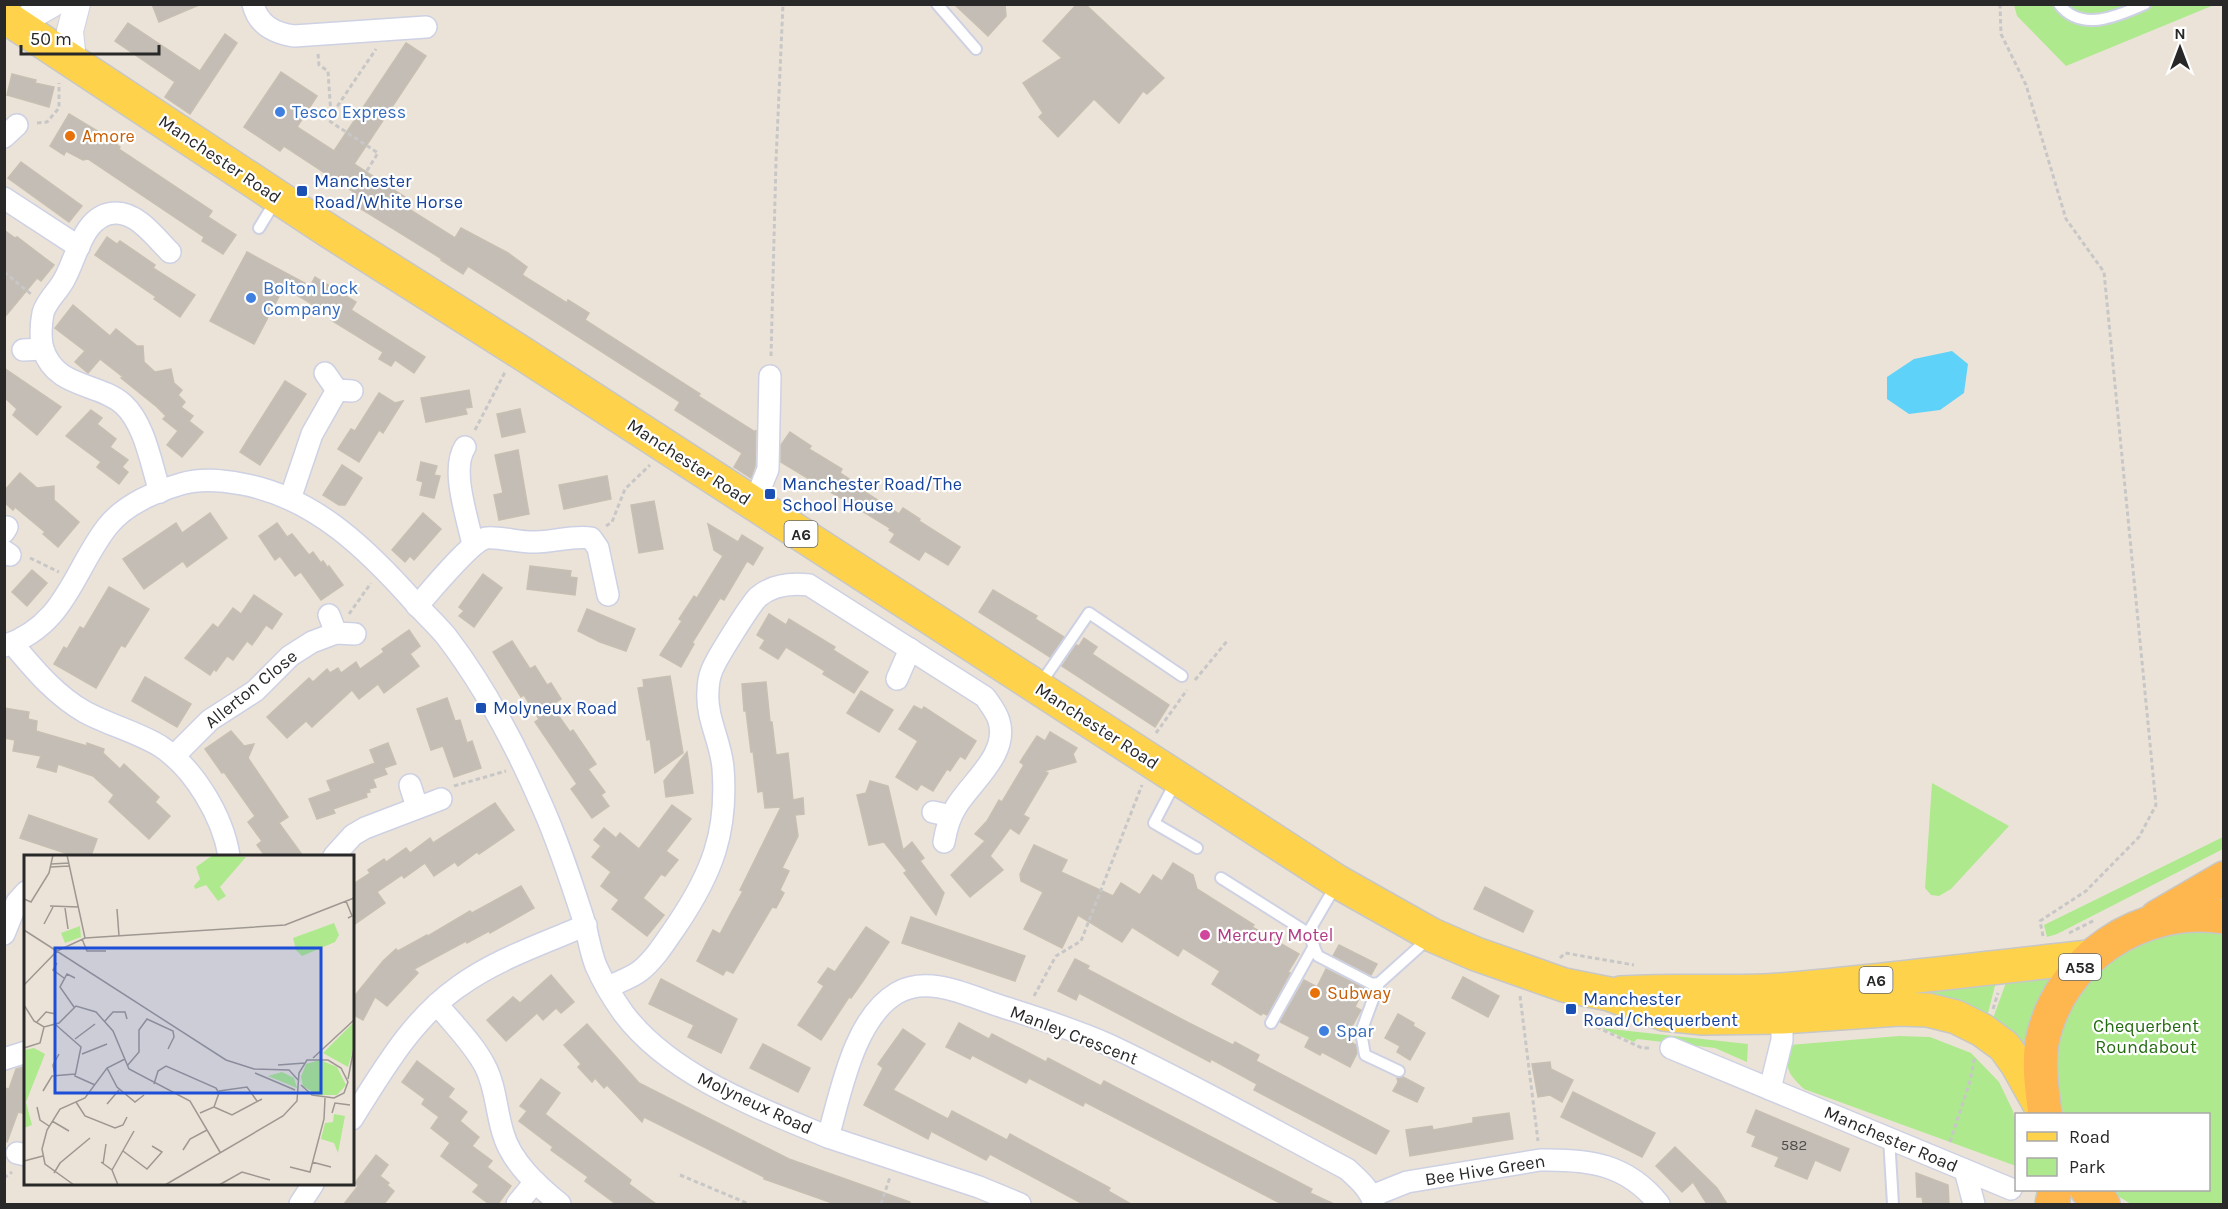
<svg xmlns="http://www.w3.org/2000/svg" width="2228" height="1209" font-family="Karla,sans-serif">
  <rect width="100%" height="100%" fill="#ece3d8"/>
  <g fill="#aee98e">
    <path d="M2014,5H2214L2066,66L2017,16Z"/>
    <path d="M1932,783L2009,826L1951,889L1939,896L1931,895L1925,888Z"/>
    <path d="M2223,837V849L2057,934L2047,937L2044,925Z"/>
    <path d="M2183,932L2223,933V1204H2131L2108,1190H2208V1114H2061C2057,1091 2053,1068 2057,1045C2066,995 2104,955 2151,938C2160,934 2172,934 2183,932Z"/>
    <path d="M2057,971L2029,1046H2021L1992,1021L2008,977Z"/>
    <path d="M1997,978L1987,1017L1810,996Z"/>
    <path d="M1601,1028L1748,1044L1747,1062L1715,1048L1637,1039L1634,1042Z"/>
    <path d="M1899,1036L1930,1037L1971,1053L1999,1082L2013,1111L2016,1125V1166L1804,1089C1786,1072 1786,1069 1789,1045Z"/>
  </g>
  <path fill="#5fd2fa" d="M1952,351L1968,364L1964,393L1940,410L1909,414L1887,399V377L1914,359Z"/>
  <g fill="#c3bdb5" stroke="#c7bfb1" stroke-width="1.5">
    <path d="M152,4H199V5L159,22Z"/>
    <path d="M954,4H1005L1006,16L988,36Z"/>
    <path d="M1077,4H1085L1164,78L1147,94L1143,91L1119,123L1094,99L1058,137L1039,117L1043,113L1023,83L1062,58L1043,41Z"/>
    <path d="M128,23L200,71L225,34L237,43L190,114L165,97L175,82L115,41Z"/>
    <path d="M406,43L426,56L354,164L408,199L404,206L455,238L461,228L508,253L527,267L522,275L567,303L568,300L589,313L585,320L700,394L698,396L755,432L756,430L755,466L751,478L734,467L742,453L675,410L680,402L468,266L463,274L441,260L442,259L358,207L361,202L354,198L357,194L284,146L280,151L244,127L281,72L317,96L297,127L334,151Z"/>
    <path d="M12,74L36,80L35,83L54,87L49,107L7,95Z"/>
    <path d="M69,114L106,136L120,147L119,149L212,211L208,217L236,235L223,254L202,241L204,237L88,159L83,160L66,151L64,155L50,146Z"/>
    <path d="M21,162L82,206L69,222L8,178Z"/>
    <path d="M4,230L15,238L17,237L54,265L41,281L37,278L4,318Z"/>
    <path d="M107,237L117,244L120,241L145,258L155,265L153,268L195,295L180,317L154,299L156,297L95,255Z"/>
    <path d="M247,252L310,286L315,277L356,302L351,310L425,357L414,373L395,360L391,366L379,359L383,352L331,320L333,317L284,287L254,344L210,321Z"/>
    <path d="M73,305L110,336L116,329L137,346H143L144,362L155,372L171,369L174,383L182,390L178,395L185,402L181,407L193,416L189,421L203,432L182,457L167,445L178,431L163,419L166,416L157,407L121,378L123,377L100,359L88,373L75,362L85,351L55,328Z"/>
    <path d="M4,368L61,407L37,435L13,415L17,409L4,397Z"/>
    <path d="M285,381L306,394L260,465L240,452Z"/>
    <path d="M469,390L472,407L465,408L467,414L426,422L421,398Z"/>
    <path d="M379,393L395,403L403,401L383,433L379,430L359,462L338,449L351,429L355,431Z"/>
    <path d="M520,409L525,432L502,437L497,414Z"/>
    <path d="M91,410L102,418L97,424L116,439L110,447L128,460L122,467L128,472L119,484L97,467L101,462L66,436Z"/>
    <path d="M790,432L811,446L809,449L842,469L840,473L866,490L865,492L899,514L903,508L920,519L919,521L960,547L948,565L925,551L919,560L890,542L895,534L889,530L890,528L781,462V445Z"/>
    <path d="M518,450L529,514L499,520L494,495L503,493L495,455Z"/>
    <path d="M421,462L437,466L434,475L440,476L434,498L420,495L423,482L417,480Z"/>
    <path d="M342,465L362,478L345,505H339L323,495Z"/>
    <path d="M20,473L37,488L54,486V500L79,522L58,547L43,534L45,532L15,507L13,510L4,502V491Z"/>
    <path d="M607,476L611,499L564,509L559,485Z"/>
    <path d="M654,501L663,549L639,553L631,505Z"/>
    <path d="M210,513L227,538L187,567L183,561L144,589L123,559L176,523L182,533Z"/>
    <path d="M423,513L441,529L414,560L410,556L405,562L392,550Z"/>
    <path d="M277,523L287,537L292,534L309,555L313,552L321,563L323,561L328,568L329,566L343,585L321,600L301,572L295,576L280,556L275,560L259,536Z"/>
    <path d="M708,524L738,542L742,535L763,548L753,565L747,561L724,600L720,598L692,643L694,644L681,667L660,655L682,621L679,619L694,596L697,598L723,556L714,550Z"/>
    <path d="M530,566L571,571L570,577L577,578L575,595L527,589Z"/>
    <path d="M32,570L47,583L27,606L12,592Z"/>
    <path d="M483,574L502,588L474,627L459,616L464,611L459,607Z"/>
    <path d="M109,587L149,609L125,647L121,645L96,688L54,664L64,647L67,649L80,627L84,629Z"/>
    <path d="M993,590L1037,616L1035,619L1064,637L1050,657L979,612Z"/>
    <path d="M254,595L282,614L272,629L266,625L252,645L247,641L233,660L227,656L216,671L214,669L210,675L185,658L213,624L218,628L233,608L241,614Z"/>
    <path d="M587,609L635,629L626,651L600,642L578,631Z"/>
    <path d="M769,614L786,625L789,619L835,647L833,650L868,672L854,693L823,674L825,671L786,647L778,659L760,648L765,640L757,635Z"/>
    <path d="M409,630L420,646L410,654L419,666L384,693L378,684L359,699L352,690L312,727L306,721L287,738L267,717L309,678L313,682L327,669L330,673L338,668L341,673L356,662L360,669L384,652L382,649Z"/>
    <path d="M1084,638L1097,647L1092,654L1169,705L1155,727L1062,666L1076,645L1079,646Z"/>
    <path d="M512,641L530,669L535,666L547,685L551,683L561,699L551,705L570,732L573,730L596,764L588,769L605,792L601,795L609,806L592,818L571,789L577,784L535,722L539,719L524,695L521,697L493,652Z"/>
    <path d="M670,676L683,753L655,773L650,739L647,740L638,688L644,687L643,680Z"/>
    <path d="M145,677L191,704L177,727L132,701Z"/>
    <path d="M766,682L770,722H772L776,755L788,753L793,800L803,798L804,814L795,815L798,836L782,868L789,871L780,890L784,893L776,908L772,907L733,973L726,970L723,975L697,961L713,930L720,934L731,913L743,891L740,890L781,807L765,808L763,791L758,792L753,751L751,752L746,711H744L742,684Z"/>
    <path d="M861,691L893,710L879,732L847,713Z"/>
    <path d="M447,698L455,721L460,720L467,743L472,741L481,768L454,777L443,746L431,750L417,709Z"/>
    <path d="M914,706L922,710L924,707L976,741L965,759L960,756L950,771L947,769L933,791L921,784L917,790L896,777L918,741L899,729Z"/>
    <path d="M4,708L29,712L28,719L37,721L36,731L87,746V743L104,749L103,753L120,769L124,764L159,797L155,802L170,816L149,839L109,802L114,795L93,776L58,764L56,772L37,767L41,756L13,751L15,740L4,738Z"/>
    <path d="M231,731L244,746L254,744L248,758L288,817L279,823L303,856H265L257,845L262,841L248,822L255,816L224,772L222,773L205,749Z"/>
    <path d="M1050,732L1077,748L1073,754L1076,762L1044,771L1048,773L1023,815L1029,818L1019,834L1010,828L990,856L1003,870L970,897L951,875L985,841L975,834L987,821L999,800L1002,802L1024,765L1020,762L1037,736L1045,741Z"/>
    <path d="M388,743L396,764L384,768L387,774L373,779L376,787L369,789L370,792L366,793L367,797L333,809L335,813L317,819L309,799L331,791L327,781L375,763L370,750Z"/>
    <path d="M687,752L693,793L666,797L664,781Z"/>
    <path d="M870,781L888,786L903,850L912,842L924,858L920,861L944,893L936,915L904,873L907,871L884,842L869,845L857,795L866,793Z"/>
    <path d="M495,803L514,830L479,854L477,852L458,866L455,862L434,876L425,863L404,878L402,875L377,892L385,903L352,926V885L370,873L368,870L384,859L386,862L406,848L410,853L430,838L433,843Z"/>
    <path d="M672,805L691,819L666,851L678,860L665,876L661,874L643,898L664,915L647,936L612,909L619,900L601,886L611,872L592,857L601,846L594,840L604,828L616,838L620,833L639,849Z"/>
    <path d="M29,815L97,839L91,856H74L20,838Z"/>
    <path d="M1034,845L1067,860L1061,872L1113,896L1121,883L1140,895L1153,875L1162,881L1173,863L1193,875L1197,889L1254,925L1252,927L1299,954L1288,972L1290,973L1267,1015L1263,1013L1261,1015L1212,984L1220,971L1183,948L1178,956L1132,927L1122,942L1078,915L1062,948L1024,929L1043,892L1021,881L1020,874Z"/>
    <path d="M521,886L534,908L490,933L489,931L467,943L466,941L414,969L418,973L387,1006L375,997L363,1020L352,1014V999L383,961L396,949L398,951L427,935L428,936L470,911L472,913Z"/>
    <path d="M1485,887L1533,911L1523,932L1474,909Z"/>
    <path d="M911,917L1025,956L1015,981L902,943Z"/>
    <path d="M866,927L889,942L863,981L851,998L849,997L821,1040L798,1025L824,986L818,982L828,968L835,972Z"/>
    <path d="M1339,945L1377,964L1371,975L1333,956Z"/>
    <path d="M1075,959L1089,966L1087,969L1189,1023L1233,1045L1235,1042L1259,1055L1256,1061L1389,1131L1376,1154L1254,1090L1257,1084L1211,1059L1210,1062L1079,993L1076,1000L1058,991Z"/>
    <path d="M1326,969L1364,988L1355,1007L1361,1010L1345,1039L1356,1045L1357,1053L1350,1067L1322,1052L1320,1055L1305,1047L1310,1037L1280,1022L1304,980L1317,987Z"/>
    <path d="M551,975L574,1002L561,1013L556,1008L543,1020L537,1013L506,1041L487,1020L513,997L520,1003Z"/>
    <path d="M1463,977L1499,996L1488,1017L1452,998Z"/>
    <path d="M661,979L737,1019L721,1053L688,1037L694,1025L649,1004Z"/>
    <path d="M1398,1014L1414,1023L1413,1026L1425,1033L1410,1060L1397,1052L1400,1046L1385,1038Z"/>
    <path d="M959,1023L989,1039L992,1034L1046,1062L1048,1058L1101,1086L1104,1081L1312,1189L1310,1193L1334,1204H1282L1085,1102L1083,1106L1029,1078L1026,1083L972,1055L970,1059L946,1047Z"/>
    <path d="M587,1024L639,1083L789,1159L910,1202V1204H835L764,1179V1177L644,1117L642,1122L607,1085L604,1088L595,1078L592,1082L578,1067L581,1064L564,1045Z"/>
    <path d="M903,1029L925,1044L893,1090L948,1119L952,1111L1007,1140L1010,1134L1110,1188L1108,1191L1131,1204H1083L990,1154L986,1160L931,1131L928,1139L864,1105L883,1068L878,1064Z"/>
    <path d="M763,1044L810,1068L798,1092L750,1068Z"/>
    <path d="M417,1061L454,1089L448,1097L467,1112L460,1121L479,1137L472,1146L492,1161L487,1167L511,1186L498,1204H489L473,1192L479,1185L441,1156L450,1143L431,1128L439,1117L422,1104L425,1099L402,1082Z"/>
    <path d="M1550,1062L1551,1069L1573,1080L1562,1102L1550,1095L1538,1097L1532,1064Z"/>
    <path d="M26,1066V1114L18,1112L7,1142H4V1088L9,1089L16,1069Z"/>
    <path d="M1403,1077L1424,1088L1417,1102L1393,1091L1398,1082L1397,1078Z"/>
    <path d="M541,1079L560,1093L545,1114L631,1180L629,1184L656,1204H616L585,1181L588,1177L551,1150L553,1147L519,1121L527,1111L520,1106Z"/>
    <path d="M1573,1092L1655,1133L1642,1157L1561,1117Z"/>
    <path d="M1756,1110L1849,1149L1840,1171L1815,1160L1807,1179L1775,1166L1779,1157L1752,1146L1756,1136L1747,1132Z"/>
    <path d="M1509,1113L1513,1139L1410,1156L1406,1130L1432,1126L1433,1130L1473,1123V1118Z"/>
    <path d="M1675,1147L1717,1188L1727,1204H1707L1693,1182L1682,1192L1656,1166Z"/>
    <path d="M376,1155L388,1165L380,1176L389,1183L387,1185L394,1191L384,1204H344L358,1186L355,1183Z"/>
    <path d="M1916,1173L1948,1185L1949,1204H1923L1922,1197H1917Z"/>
  </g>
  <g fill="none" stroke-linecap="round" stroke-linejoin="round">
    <g stroke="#cdd1e3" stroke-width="14">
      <g id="service">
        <path d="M937,4L976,49"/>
        <path d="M2059,4C2081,33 2118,16 2145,4"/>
        <path d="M259,228L276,200"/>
        <path d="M1039,686L1089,613L1182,676"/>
        <path d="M1176,781L1154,823L1197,848"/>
        <path d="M1221,878L1308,933"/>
        <path d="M1336,885L1308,933L1318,956L1372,984L1379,983L1428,939"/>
        <path d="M1379,983L1361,1032L1365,1055L1399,1071"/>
        <path d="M1271,1023L1314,946"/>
        <path d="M1889,1138L1893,1204"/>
      </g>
    </g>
    <g stroke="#cdd1e3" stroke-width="24">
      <g id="minor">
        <path d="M253,4C258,25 274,33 294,36L426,27"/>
        <path d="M4,137L17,125"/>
        <path d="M4,198L79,247"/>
        <path d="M23,350L43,349"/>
        <path d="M325,373L337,390L352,391"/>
        <path d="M465,447C450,470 468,519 473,545"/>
        <path d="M160,492C151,464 145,424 123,404C98,382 56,389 43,349C40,339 41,323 43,313C47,299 59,291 65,278C77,256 84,214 115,213C137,212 155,237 170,252"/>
        <path d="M290,499L312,434L337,390"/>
        <path d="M754,504L768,469L770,376"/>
        <path d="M4,532L7,527"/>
        <path d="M4,551L10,555"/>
        <path d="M417,606C430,592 470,542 486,538C497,536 522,543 536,542C554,542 573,535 591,538L598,548L608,595"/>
        <path d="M329,615L336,633L355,634"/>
        <path d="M12,643C34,669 55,695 85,712C109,725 137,732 160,746C194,768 223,817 229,856"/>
        <path d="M4,646C66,625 73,571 107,527C124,505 154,492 181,484C201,478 221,480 242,484C315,497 369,551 416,604C426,615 437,625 446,636C486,688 517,748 543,808C559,844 571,881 583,918C588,934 590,951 596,966C603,982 614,1000 624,1014C671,1076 759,1108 828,1137L979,1187L1020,1204"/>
        <path d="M897,679L910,649"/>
        <path d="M174,756L210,720L255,691L290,656L312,642L336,633"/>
        <path d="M410,785L417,807"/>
        <path d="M933,812L951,816"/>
        <path d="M334,856L353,835L365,828L441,799"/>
        <path d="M4,934L17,902L26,892"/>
        <path d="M608,987C618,982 631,978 640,971C655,959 666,941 677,925C712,873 728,832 723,768C721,742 706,718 708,692C708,685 709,677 712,670C716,659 750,605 758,597C772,585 792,583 809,585L985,697C990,704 997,713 999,721C1009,754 971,782 956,807C949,818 946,830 944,842"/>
        <path d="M437,1004C453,1024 473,1043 485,1066C496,1087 496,1111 503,1133C511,1162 538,1186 560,1204"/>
        <path d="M1671,1048L2011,1189"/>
        <path d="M4,1059L26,1052"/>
        <path d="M1770,1089L1782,1040V1005"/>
        <path d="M352,1119C382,1072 411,1020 458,987C496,959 543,944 586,925"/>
        <path d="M828,1137C841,1092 854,1018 897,993C928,975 967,995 997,1005C1034,1017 1074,1029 1109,1045C1190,1083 1268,1127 1347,1169C1358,1179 1370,1189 1374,1204"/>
        <path d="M17,1153L26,1155"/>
        <path d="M1965,1170L1974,1204"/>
        <path d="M1372,1196L1407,1182L1540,1160C1589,1159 1627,1164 1659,1204"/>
        <path d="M300,1204L313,1184"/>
        <path d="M517,1204L535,1182"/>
      </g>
    </g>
    <g stroke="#cdd1e3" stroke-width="28">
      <g id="tertiary">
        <path d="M17,24L52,4"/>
        <path d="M73,61L70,31L77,4"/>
      </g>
    </g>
    <g stroke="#c7c7c7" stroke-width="36">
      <g id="primary">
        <path d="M4,16L329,231L517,350L1338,882L1432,935L1476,954L1564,985L1609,994L1664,1014L1703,1018L1782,1017L1899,1009L1928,1010L1956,1017L1982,1030L2004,1046L2017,1064L2045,1114"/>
        <path d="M1621,993C1674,989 1728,994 1781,990C1883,981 1986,968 2089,957"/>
      </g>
    </g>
    <g stroke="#c7c7c7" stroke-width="36">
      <g id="trunk">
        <path d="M2157,917L2224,878"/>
        <path d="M2045,1114C2042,1090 2038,1066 2042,1042C2059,959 2141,904 2224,917"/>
        <path d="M2087,1190L2103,1204"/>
        <path d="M2052,1204L2055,1190"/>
      </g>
    </g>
    <g stroke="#c7c7c7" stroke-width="3" stroke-dasharray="4.5 3" stroke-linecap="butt">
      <path d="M2000,4L2001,34L2026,85L2066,219L2104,272L2156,805L2139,837L2086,891L2040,921L2043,936"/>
      <path d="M318,54L319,65L328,71L331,115"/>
      <path d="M37,123L47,122L59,108V83"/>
      <path d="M343,209L378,153L328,120L376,49"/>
      <path d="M4,272L31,294"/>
      <path d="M771,356L776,161L783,4"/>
      <path d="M475,430L505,372"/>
      <path d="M606,526L612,522L625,489L650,465"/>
      <path d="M30,558L59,572"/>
      <path d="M349,614L371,583"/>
      <path d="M1195,680L1228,640"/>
      <path d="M1156,733L1187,690"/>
      <path d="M454,786L506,771"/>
      <path d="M2069,933L2095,920"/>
      <path d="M1560,958L1565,953L1634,965"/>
      <path d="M1034,996L1056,956L1081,941L1142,785"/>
      <path d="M1520,996L1538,1141"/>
      <path d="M1993,1009L1998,993"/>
      <path d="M1586,1017L1592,1025L1642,1048H1651"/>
      <path d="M1586,1018L1605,1021"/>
      <path d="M1950,1142L1970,1081L1975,1056"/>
      <path d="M680,1175L749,1204"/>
      <path d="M4,1178L12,1172"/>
      <path d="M881,1204L890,1177"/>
    </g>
    <use href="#service" stroke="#fff" stroke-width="10"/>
    <use href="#minor" stroke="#fff" stroke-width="21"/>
    <use href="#tertiary" stroke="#fff" stroke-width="26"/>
    <use href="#primary" stroke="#fed34b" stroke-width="33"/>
    <use href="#trunk" stroke="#feb64e" stroke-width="33"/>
  </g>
  <g fill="#3f7fe0" stroke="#fff" stroke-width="2">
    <circle cx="280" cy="112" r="6"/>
    <circle cx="251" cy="298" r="6"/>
    <circle cx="1324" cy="1031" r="6"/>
  </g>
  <g fill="#e8710a" stroke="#fff" stroke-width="2">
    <circle cx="70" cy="136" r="6"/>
    <circle cx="1315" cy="993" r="6"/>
  </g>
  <g fill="#1a4fb4" stroke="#fff" stroke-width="2">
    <rect x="296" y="185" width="12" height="12" rx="3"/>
    <rect x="764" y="488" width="12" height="12" rx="3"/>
    <rect x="475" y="702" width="12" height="12" rx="3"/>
    <rect x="1565" y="1003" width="12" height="12" rx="3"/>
  </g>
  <circle fill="#d1479c" stroke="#fff" stroke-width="2" cx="1205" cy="935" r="6"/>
  <g text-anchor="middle" stroke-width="4.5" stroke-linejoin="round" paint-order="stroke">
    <g font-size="15" fill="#4f4d4b">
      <text x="1794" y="1150">582</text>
    </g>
    <g fill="#fff" stroke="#686868" stroke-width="1.5">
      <rect x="784.5" y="521" width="33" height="26" rx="4.5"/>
      <rect x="2059" y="954" width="42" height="26" rx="4.5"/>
      <rect x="1859.5" y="967" width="33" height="26" rx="4.5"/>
    </g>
    <g font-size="16" font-weight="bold" fill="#282828">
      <text x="801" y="540">A6</text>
      <text x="2080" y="973">A58</text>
      <text x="1876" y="986">A6</text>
    </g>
    <g font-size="18" fill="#366cbe" stroke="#fff" text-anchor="start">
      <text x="292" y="118">Tesco Express</text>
      <text x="263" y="294">Bolton Lock<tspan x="263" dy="21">Company</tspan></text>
      <text x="1336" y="1037">Spar</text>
    </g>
    <g font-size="18" fill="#c56008" stroke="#fff" text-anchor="start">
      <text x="82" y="142">Amore</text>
      <text x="1327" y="999">Subway</text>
    </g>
    <g font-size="18" fill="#282828" stroke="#fff">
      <text transform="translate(220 159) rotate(34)" y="6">Manchester Road</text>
      <text transform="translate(689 462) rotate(33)" y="6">Manchester Road</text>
      <text transform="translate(251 689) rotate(-39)" y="6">Allerton Close</text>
      <text transform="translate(1097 726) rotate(33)" y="6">Manchester Road</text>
      <text transform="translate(1074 1035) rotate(21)" y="6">Manley Crescent</text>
      <text transform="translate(755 1103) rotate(25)" y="6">Molyneux Road</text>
      <text transform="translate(1891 1139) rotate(23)" y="6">Manchester Road</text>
      <text transform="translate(1485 1170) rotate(-9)" y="6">Bee Hive Green</text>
    </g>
    <g font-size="18" fill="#164399" stroke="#fff" text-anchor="start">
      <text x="314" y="187">Manchester<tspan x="314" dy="21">Road/White Horse</tspan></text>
      <text x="782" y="490">Manchester Road/The<tspan x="782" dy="21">School House</tspan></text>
      <text x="493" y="714">Molyneux Road</text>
      <text x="1583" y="1005">Manchester<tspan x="1583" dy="21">Road/Chequerbent</tspan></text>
    </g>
    <g font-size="18" fill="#b23c85" stroke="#fff" text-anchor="start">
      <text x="1217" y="941">Mercury Motel</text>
    </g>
    <g font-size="18" fill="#256b12" stroke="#fff">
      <text x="2146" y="1032">Chequerbent<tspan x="2146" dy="21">Roundabout</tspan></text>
    </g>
  </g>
  <g transform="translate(24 855)">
    <rect width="330" height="330" fill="#ece3d8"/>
    <path d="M189,0L222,2L196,32L202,41L194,46L182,30L171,34L170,31L176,24L172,12ZM310,68L315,80L311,87L278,101L272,95L269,83ZM56,71L57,82L41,88L37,78ZM330,167V191L324,212L299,198ZM10,193L21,199L2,247L8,270L0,273V195ZM296,205L313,212L322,230L313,240H293L279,231L277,222L282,209ZM258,217L270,223L273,233L244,221ZM310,259L321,261L314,298L310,288L297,284L301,268L309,267Z" fill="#aee98e"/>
    <path fill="none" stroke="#9e9892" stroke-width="1.5" d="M43,0L61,83M27,9L45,8M27,12L45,11M0,44L7,47L25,18L29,0M322,46L328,61L324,63M26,51L55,52M41,53L44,74M93,54L95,81M20,69L29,52M0,75L202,205L230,214L265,215L275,226M58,84L63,96H82M33,96L61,83L261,70L330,43M33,108L29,115L40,123M0,130L33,96M0,150L10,166L20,172L35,168L52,151L72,157L89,176L105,214L166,246L196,297M50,152L36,132L43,119L51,123M81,166L89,157H101L103,164M12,168L22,157L32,159M32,170L57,192L51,221L71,230M51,184L71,169M0,193L16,188L20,172M58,199L83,189M289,203L330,165M254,210L281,208M103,211L115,197V175L123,164L149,176L150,182L144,194M83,213L93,232L111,247L120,240M231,218L271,235M31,220L29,210L35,199M324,224L330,193M130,229L134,216L142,211L192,233L195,238L190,252L176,258M19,236L28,221L51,219M195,236L223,232L233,246M52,247L61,261L91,273L99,270L103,262M83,249L95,235M13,252L16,265L25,271M190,252L208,260L238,244M308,258L311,248L326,250M28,266L45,276M159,295L166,284L183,275M99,296L123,314L138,297L128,291M0,306L19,301M77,307L88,315L94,330M288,307L307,312M79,309L82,289M266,312L286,317L300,264L301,243M88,315L110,276M30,318L36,308L66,283M50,330L21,309L18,294L23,275L36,254L61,243L83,213L101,204M141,330L259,261L273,246L275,218L283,205H304L317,213L324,227L320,238L310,243L288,240L277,230M195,330L218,317L246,325"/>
    <path fill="#1d4ed8" fill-opacity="0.15" stroke="#1d4ed8" stroke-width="3" d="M31,93H297V238H31Z"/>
    <rect width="330" height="330" fill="none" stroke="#282828" stroke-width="3"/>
  </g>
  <rect width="2228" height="1209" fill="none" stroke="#282828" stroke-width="12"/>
  <rect x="2015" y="1113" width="195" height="78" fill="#ffffff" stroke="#a9a9a9" stroke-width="1.5"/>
  <rect x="2027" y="1132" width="30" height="9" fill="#fed34b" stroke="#a9a9a9" stroke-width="1.5"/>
  <text x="2069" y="1143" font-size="18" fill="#282828">Road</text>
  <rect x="2027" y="1158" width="30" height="18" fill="#aee98e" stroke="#a9a9a9" stroke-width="1.5"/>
  <text x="2069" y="1173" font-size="18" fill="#282828">Park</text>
  <g transform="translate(2180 48)" stroke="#ffffff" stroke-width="4.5" paint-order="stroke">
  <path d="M0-4.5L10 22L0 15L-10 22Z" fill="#282828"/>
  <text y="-9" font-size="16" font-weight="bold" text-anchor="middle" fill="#282828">N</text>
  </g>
  <path d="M21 45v9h138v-9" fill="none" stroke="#282828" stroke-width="3"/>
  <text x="30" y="45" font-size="18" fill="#282828" stroke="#ffffff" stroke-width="4.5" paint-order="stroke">50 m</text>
</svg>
